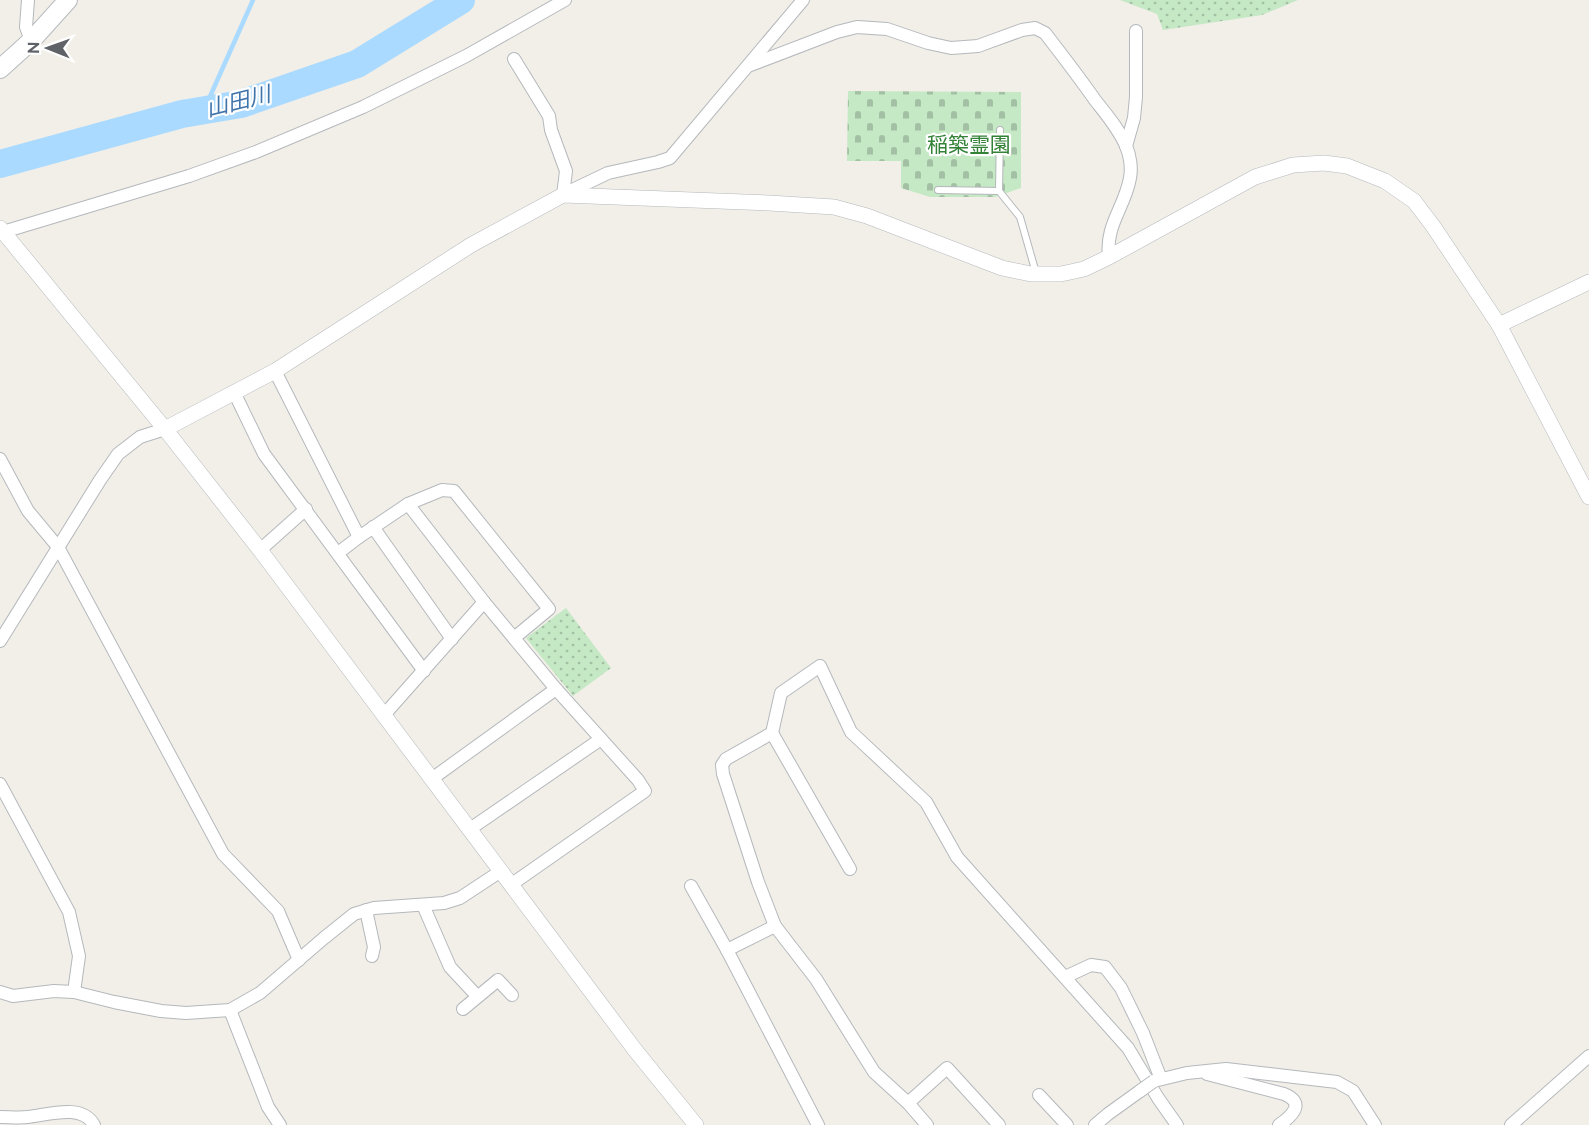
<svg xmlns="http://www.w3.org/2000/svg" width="1589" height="1125" font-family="Raleway,'Noto Sans JP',sans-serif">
  <defs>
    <pattern id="cemetery-stones" width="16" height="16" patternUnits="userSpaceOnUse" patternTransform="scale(1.5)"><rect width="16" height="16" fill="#c5e8c5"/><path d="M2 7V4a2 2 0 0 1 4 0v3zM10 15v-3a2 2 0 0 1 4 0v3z" fill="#a3c0a4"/></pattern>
    <pattern id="park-dots" width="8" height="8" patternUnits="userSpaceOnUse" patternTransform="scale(1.5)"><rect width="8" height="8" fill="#c5e8c5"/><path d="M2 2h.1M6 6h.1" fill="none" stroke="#a3c0a4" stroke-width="1.8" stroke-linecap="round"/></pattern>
  </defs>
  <rect width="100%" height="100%" fill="#f1efe8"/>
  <path fill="url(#cemetery-stones)" d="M848,91L1021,92V188L995,197H930L901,188V161H847Z"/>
  <g fill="url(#park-dots)">
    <path d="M1120,0H1298L1262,15L1163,30L1157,14Z"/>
    <path d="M566,608L611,668L573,696L526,638Z"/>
  </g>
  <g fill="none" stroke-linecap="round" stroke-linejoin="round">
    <path stroke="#aadaff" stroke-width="4.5" d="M204,110L253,0"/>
    <path stroke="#aadaff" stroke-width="28" d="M0,164L182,114L241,104L357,64L461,0"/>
    <g stroke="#b5b8bc" stroke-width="8">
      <g id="service">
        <path d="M938,190L999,191L1020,217L1036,273"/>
        <path d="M999,191L1000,130"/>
      </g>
    </g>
    <g stroke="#b5b8bc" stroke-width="14">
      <g id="minor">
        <path d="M28,0L26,27L31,41"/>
        <path d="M514,59L549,116L551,130L566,171L563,195"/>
        <path d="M748,66L837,32L857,27L887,29L928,43L951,48L978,46L1022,30L1035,28L1045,33C1062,55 1079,77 1095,100C1106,114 1119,129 1126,146C1130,155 1132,168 1130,178C1125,207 1105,225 1109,257"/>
        <path d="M1126,146L1134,118L1136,97V31"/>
        <path d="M564,194L608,173L658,162L670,158L803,0"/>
        <path d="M3,232L189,176L256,152L363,107L466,56L565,0"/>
        <path d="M275,371L359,537L408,504L484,602L556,689L638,780L645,791L512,884"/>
        <path d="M234,392L264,454L424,671"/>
        <path d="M0,459L28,511L58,547L223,854L278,911L299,960"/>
        <path d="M408,504L442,490L454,491L549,609L514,638"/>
        <path d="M373,527L452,639"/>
        <path d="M260,550L306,509"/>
        <path d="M338,553L359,537"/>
        <path d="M0,641L100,480L118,454L140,437L165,429"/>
        <path d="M384,715L484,602"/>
        <path d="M772,733L850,869"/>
        <path d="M433,778L556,689"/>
        <path d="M0,784L69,912L79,956L74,992"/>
        <path d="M470,829L601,739"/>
        <path d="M691,886L727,950L818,1125"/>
        <path d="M423,905L450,967L477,996"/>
        <path d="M366,910L374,947L372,956"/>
        <path d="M727,950L775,926"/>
        <path d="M1065,977L1091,965L1105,967L1121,988L1143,1033L1161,1079"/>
        <path d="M0,992L13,996L54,991L74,992L114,1002L161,1011L186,1013L230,1010L260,993L324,938L354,914L374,908L444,903L460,898L501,871"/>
        <path d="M463,1009L498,980L512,995"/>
        <path d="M230,1010L268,1107L280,1125"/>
        <path d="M1207,1074L1284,1094C1306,1103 1292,1116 1279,1125"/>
        <path d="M1154,1081L1187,1073L1226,1069L1337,1082L1353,1091L1375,1125"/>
        <path d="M1039,1095L1067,1125"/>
        <path d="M908,1103L947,1068L999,1125"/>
        <path d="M0,1117C9,1117 19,1118 28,1117C48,1115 82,1103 94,1125"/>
        <path d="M927,1125L908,1103L874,1072L816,979L775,926L758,882L723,774L722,765L726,759L772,733L781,693L820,666L851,732L926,802L957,857L1128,1048L1158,1098L1177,1125"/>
        <path d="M1095,1125L1108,1114L1140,1091"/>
        <path d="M1511,1125L1589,1056"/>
      </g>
    </g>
    <g stroke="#b5b8bc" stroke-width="16">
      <g id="tertiary">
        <path d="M0,228L165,429L260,550L635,1050L696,1125"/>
        <path d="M1499,325L1589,282"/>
        <path d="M165,429L275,371L471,245L563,195L769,203L834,207L867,216L1002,268L1031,274H1061L1084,269L1109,257L1255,177L1293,165L1324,163L1347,166L1385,181L1414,201L1433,226L1499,325L1589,497"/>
      </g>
    </g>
    <g stroke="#b6babf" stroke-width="20">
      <path id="secondary" d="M0,69L31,41L68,0"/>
    </g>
    <use href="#service" stroke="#fff" stroke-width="6"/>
    <use href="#minor" stroke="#fff" stroke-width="12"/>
    <use href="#tertiary" stroke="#fff" stroke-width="15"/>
    <use href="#secondary" stroke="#fff" stroke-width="18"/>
    <g stroke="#b5b8bc" stroke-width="14" stroke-linecap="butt">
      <path id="minor-bridge" d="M1140,1091L1154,1081"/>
    </g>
    <use href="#minor-bridge" stroke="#fff" stroke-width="12"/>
  </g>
  <g text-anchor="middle" stroke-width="4.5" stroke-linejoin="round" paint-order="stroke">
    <g font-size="21" fill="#348238" stroke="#fff">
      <text x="969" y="152">稲築霊園</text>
    </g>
    <g font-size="22" font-style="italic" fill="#4174aa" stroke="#fff">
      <text transform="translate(238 101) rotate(-14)" y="8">山田川</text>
    </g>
  </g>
  <g transform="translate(48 48) rotate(271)" stroke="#ffffff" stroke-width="4.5" paint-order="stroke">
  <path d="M0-4.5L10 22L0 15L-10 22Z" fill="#5f6368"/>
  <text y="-9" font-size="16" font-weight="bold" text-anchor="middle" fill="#5f6368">N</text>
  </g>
</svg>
